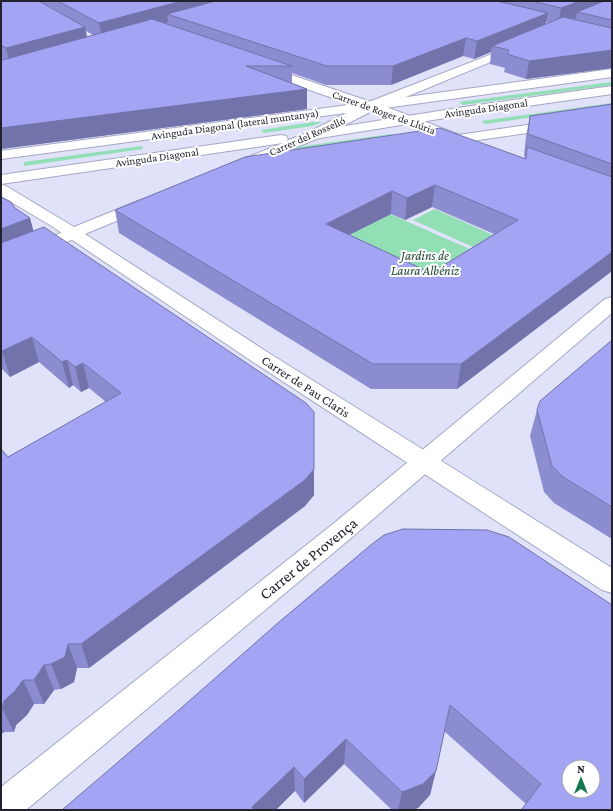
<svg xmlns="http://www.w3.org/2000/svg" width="613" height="811" font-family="'Crimson Pro',serif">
  <rect width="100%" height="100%" fill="#e0e2fa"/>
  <g fill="#92dfb5">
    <path d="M612,82V85L463,105L459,102Z"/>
    <path d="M612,103V106L485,124L481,121Z"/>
    <path d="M313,122H323L312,126L264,133L261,130Z"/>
    <path d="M391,134L394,137L282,153L297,147Z"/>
    <path d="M142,146L143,149L24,166V162Z"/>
    <path d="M435,209L495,236L475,248L413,220Z"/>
    <path d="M390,214L490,258L327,362L310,351L382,306L325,247Z"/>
  </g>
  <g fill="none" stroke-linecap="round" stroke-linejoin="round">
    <g stroke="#a5a7c4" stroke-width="2">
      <g id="minor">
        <path d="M265,66L371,102L372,105L371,108H361L261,73L259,70L261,67Z"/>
        <path d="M348,105L353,106L355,109L353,112L1,159V151Z"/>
        <path d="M612,297V313L351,538L26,810H1V787L333,524L605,299Z"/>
      </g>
    </g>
    <g stroke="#a5a7c4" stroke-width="2">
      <g id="tertiary">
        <path d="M612,69V77L348,113L343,112L341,109L343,106L348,105Z"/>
        <path d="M612,86V94L464,115L314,139L309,138L307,135L309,132L314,131L464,107Z"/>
        <path d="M612,113V121L437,146L432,145L430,142L432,139L437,138Z"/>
        <path d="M73,228L79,229L81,233L79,237L1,268V257Z"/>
      </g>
    </g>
    <g stroke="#a5a7c4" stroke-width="2">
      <path id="secondary" d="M518,44L524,47L522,49L384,106L465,137L467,140L465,143L460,144L455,143L372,111L319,138L241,169L236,168L234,165L236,162L283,143L1,184L6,186L74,227L138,201L144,199L150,201L152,204L150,207L85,234L264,350L612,568V593L602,590L250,360L50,225L1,196V175L281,135L286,136L288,139L286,141L309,132L366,103Z"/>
    </g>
    <use href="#minor" fill="#fff" fill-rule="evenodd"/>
    <use href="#tertiary" fill="#fff" fill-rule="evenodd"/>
    <use href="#secondary" fill="#fff" fill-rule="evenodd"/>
  </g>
  <g fill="#8c8dd1" fill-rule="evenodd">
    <path d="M1,1H612V68L526,79L504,72L505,68L490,64L491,52L474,59L463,56L391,85H326L292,73V84L307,89V109L1,149ZM546,22L550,23L546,24ZM86,31L93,35L87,37Z"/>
    <path d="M612,104V271L457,389H371L119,233L115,210L524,159L525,156H524L526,136L530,116ZM432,207L494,234L431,273L349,235L391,214L405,220Z"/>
    <path d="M1,197L15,208L30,218L33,231L314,469V495L305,506L89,668H77L74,682L61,689L54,690L44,704H34L27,715L16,725L14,732H4L1,734V449L8,457L106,402L89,388L81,392L73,385L69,388L39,362L10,377L1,368Z"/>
    <path d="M612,340V539L554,503L544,492L530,436L537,410Z"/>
    <path d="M384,535L612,810L526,804L444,731L430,795L418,808L412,810H392L344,764L304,803L295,791L180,709Z"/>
  </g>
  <g fill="#7273aa">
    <path d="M182,1H242L167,14L168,22L102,40L99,23Z"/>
    <path d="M580,1H612L577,12L576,18L558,25L561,8Z"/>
    <path d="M548,13L544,30L492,46L491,52L474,59L477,41Z"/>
    <path d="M85,27L88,44L10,66L6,48Z"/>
    <path d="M466,38L463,56L391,85L393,66Z"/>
    <path d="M612,50V68L526,79L529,61Z"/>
    <path d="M307,89V109L1,149V128Z"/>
    <path d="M435,185L432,207L405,220L407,198Z"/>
    <path d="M392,191L391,214L325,247L326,224Z"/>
    <path d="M30,218L36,241L1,255V229Z"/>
    <path d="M612,252V271L457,389L461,364Z"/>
    <path d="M32,337L39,362L10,377L2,351Z"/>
    <path d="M67,360L73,385L69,388L62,362Z"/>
    <path d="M83,363L89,388L81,392L75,367Z"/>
    <path d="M314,469V495L305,506L89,668L81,644Z"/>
    <path d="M68,644L77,668L74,682L61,689L51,664Z"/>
    <path d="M44,665L54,690L44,704L34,680Z"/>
    <path d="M23,680L34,704L27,715L16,725L14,732L2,708L4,701Z"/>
    <path d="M1,727L4,732L1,734Z"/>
    <path d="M346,739L344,764L304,803V779Z"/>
    <path d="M294,767L295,791L276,810H253L252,807Z"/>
    <path d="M436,771L430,795L418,808L412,810H398L402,792Z"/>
  </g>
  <g fill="#a3a4f3" stroke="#7273aa" fill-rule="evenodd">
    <path d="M1,1H39L85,27L6,48L1,45Z"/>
    <path d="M58,1H182L99,23Z"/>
    <path d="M216,1H497L548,13L477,41L466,38L393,66H327L167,14Z"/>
    <path d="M532,1H580L561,8Z"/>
    <path d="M604,1H612V20L577,12Z"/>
    <path d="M563,17L612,28V50L529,61L507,54L509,50L492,46Z"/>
    <path d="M152,19L292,66H246L307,89L1,128V60L10,58Z"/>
    <path d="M612,104V164L528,134L530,116Z"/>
    <path d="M440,128L526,159L527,147L612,177V252L461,364H373L115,210L245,157ZM435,185L518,220L431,273L326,224L392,191L407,198Z"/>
    <path d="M1,197L11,202L15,208L30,218L1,229Z"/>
    <path d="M44,227L306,403L314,412V469L305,480L81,644H68L65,657L51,664L44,665L34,680H23L15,691L4,701L2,708H1V449L8,457L121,393L83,363L75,367L67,360L62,362L32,337L2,351H1V243Z"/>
    <path d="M612,340V507L563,477L552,466L537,410L540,401Z"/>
    <path d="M403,529L487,530L509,537L612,605V810H521L541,784L450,705L436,771L423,784L402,792L346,739L304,779L294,767L252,807L254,810H62L180,709L279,622L372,544L384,535ZM569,767H593V791H569Z"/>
  </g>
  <g text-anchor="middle" stroke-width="4" stroke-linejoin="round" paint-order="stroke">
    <g font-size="11" fill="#21222d" stroke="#fff">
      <text transform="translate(486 108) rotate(-8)" y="4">Avinguda Diagonal</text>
      <text transform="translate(384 112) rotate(20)" y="4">Carrer de Roger de Llúria</text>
      <text transform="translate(235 124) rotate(-8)" y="4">Avinguda Diagonal (lateral muntanya)</text>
      <text transform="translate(307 136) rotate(-24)" y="4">Carrer del Rosselló</text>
      <text transform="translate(157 157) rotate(-8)" y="4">Avinguda Diagonal</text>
    </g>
    <g font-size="13" font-style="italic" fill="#1e4632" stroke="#fff">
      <text x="425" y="260">Jardins de<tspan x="425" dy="15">Laura Albéniz</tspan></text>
    </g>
    <g font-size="13" fill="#21222d" stroke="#fff">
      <text transform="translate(306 386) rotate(33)" y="5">Carrer de Pau Claris</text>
    </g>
    <g font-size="16" fill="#21222d" stroke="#fff">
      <text transform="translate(308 558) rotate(-39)" y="6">Carrer de Provença</text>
    </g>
  </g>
  <rect width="613" height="811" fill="none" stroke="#21222d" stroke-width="4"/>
  <g transform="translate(581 779)"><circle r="19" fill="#ffffff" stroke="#a6a7ab"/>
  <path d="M0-3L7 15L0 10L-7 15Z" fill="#16784f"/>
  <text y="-6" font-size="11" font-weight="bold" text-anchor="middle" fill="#21222d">N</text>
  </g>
</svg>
